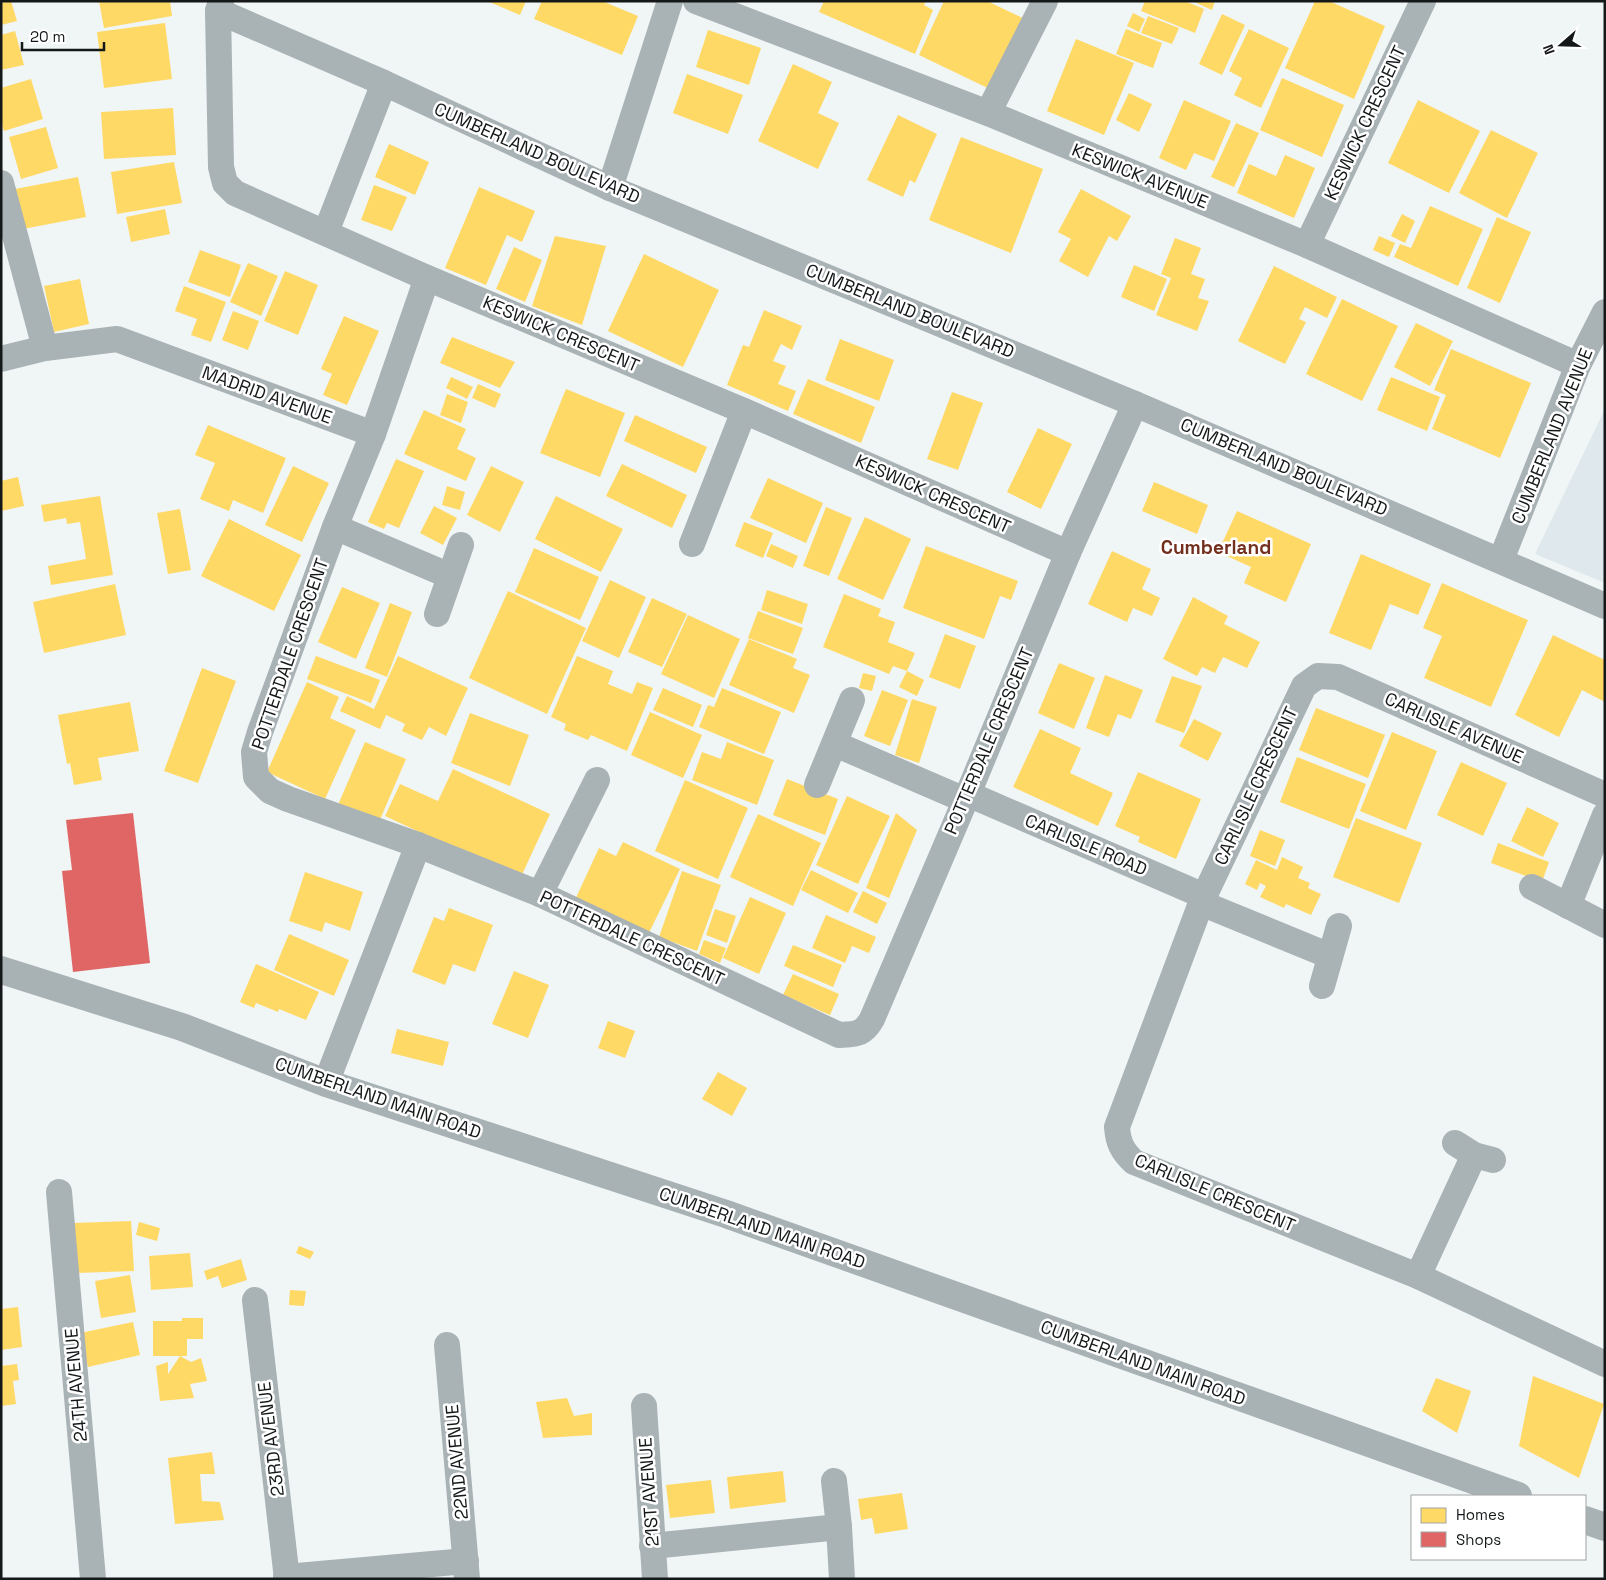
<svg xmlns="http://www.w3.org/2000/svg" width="1606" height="1580" font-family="'Space Grotesk',sans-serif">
  <rect width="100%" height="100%" fill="#f0f5f6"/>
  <path fill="#dfe9ed" d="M1605,409V583L1535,554Z"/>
  <g fill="#ffd966">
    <path d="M1,1H11L17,21L1,25Z"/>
    <path d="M99,1H170L172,16L104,28Z"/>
    <path d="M487,1H526L520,15Z"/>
    <path d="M542,1H602L638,16L622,55L534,19Z"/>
    <path d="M824,1H926L924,5L933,10L915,54L819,12Z"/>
    <path d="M944,1H987L1031,22L998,93L919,55Z"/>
    <path d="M1145,1H1185L1204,9L1195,33L1141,11Z"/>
    <path d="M1192,1H1215L1212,10Z"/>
    <path d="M1315,1H1329L1385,26L1354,99L1285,68Z"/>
    <path d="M1133,13L1145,19L1139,32L1127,26Z"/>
    <path d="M1222,14L1245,25L1222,75L1199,64Z"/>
    <path d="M1148,16L1179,28L1172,44L1141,33Z"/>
    <path d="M165,23L172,79L104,88L97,32Z"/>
    <path d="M1126,29L1162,43L1153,68L1116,54Z"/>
    <path d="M1249,29L1289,48L1261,108L1234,95L1242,78L1229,71Z"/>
    <path d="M708,30L761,48L749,85L696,67Z"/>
    <path d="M15,31L24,65L1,70V35Z"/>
    <path d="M1076,39L1134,63L1104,135L1047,111Z"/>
    <path d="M793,64L832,82L818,113L839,123L818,169L758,141Z"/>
    <path d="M687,74L743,95L728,134L673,113Z"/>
    <path d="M1282,78L1344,105L1322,157L1260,130Z"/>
    <path d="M31,79L43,119L4,131L1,122V88Z"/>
    <path d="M1129,93L1152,104L1139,132L1116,120Z"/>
    <path d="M1184,100L1231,121L1214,161L1194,153L1186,170L1159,158Z"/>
    <path d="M1418,100L1480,131L1449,193L1388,163Z"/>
    <path d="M173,108L176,155L104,159L101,112Z"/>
    <path d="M898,115L937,134L915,183L910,180L903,197L867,180Z"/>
    <path d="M1236,123L1259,133L1234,187L1211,177Z"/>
    <path d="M46,127L58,168L21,179L9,137Z"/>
    <path d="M1491,130L1538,153L1507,218L1459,193Z"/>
    <path d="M961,137L1043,169L1011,253L929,220Z"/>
    <path d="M389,144L429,162L415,195L375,177Z"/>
    <path d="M1285,155L1315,168L1294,218L1237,193L1249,164L1276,176Z"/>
    <path d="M174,162L182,203L117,214L111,172Z"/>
    <path d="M78,177L86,217L23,229L15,189Z"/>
    <path d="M374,185L407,197L392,231L361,220Z"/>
    <path d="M479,187L535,211L522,242L507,235L486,285L445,268Z"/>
    <path d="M1081,189L1131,216L1117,241L1109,236L1088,277L1059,261L1071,239L1058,232Z"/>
    <path d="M1430,206L1483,229L1458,286L1394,257L1400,244L1411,248Z"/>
    <path d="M165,209L170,234L131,242L126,217Z"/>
    <path d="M1402,214L1415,221L1405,243L1391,236Z"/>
    <path d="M1497,217L1531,232L1500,303L1467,288Z"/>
    <path d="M555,236L606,246L582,325L532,306Z"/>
    <path d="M1379,236L1395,243L1389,257L1373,250Z"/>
    <path d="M1175,238L1201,248L1191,274L1205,279L1198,298L1209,301L1197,331L1156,315L1171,278L1161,274Z"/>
    <path d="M514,247L542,260L525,302L496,289Z"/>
    <path d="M200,250L241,265L230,297L188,282Z"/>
    <path d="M644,254L719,290L683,367L608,331Z"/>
    <path d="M248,263L278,276L261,316L230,302Z"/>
    <path d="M1134,265L1167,279L1154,311L1121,297Z"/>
    <path d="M1274,266L1337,297L1327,318L1305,307L1299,319L1306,322L1285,364L1238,341Z"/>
    <path d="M285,271L318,285L298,335L264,321Z"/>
    <path d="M80,279L89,324L54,332L44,286Z"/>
    <path d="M184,286L226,302L211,342L191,335L197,319L175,311Z"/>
    <path d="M1342,299L1398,326L1362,401L1306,374Z"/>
    <path d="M764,310L802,326L792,350L781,344L773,361L786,366L778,384L796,391L788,411L727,385L743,345L749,347Z"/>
    <path d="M233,311L259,321L248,350L222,340Z"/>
    <path d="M344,316L379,331L347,405L323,395L332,374L321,369Z"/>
    <path d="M1416,323L1453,341L1430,386L1394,367Z"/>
    <path d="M452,337L515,362L500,388L440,363Z"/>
    <path d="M840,339L894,360L879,401L825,380Z"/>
    <path d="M1451,349L1531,383L1500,458L1432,429L1446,395L1434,390Z"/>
    <path d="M451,377L473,387L467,399L446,388Z"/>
    <path d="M1391,377L1440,397L1427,431L1377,410Z"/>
    <path d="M808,379L875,407L861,443L793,414Z"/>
    <path d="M478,384L501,394L495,408L472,398Z"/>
    <path d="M566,389L625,413L600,477L540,453Z"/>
    <path d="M952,392L983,403L958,470L927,459Z"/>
    <path d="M447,394L468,402L461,423L440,415Z"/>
    <path d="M424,410L466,429L457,449L476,458L466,481L404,454Z"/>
    <path d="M635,415L707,447L696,473L624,441Z"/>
    <path d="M208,425L286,458L263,513L233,500L229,511L200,499L215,463L195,455Z"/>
    <path d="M1038,428L1072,444L1041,509L1007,492Z"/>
    <path d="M396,459L424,471L399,528L387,523L384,529L368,522Z"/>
    <path d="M622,464L687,495L672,528L606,496Z"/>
    <path d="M293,466L329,483L302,542L265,525Z"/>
    <path d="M491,466L524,482L500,532L467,515Z"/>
    <path d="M18,477L24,506L1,511V481Z"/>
    <path d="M768,478L823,503L806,543L750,518Z"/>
    <path d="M1154,482L1208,505L1197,534L1142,511Z"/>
    <path d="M447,486L465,492L460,510L442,505Z"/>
    <path d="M100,496L113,575L51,585L48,566L86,559L80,522L67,524L66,518L44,522L41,505Z"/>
    <path d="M556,496L623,529L601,572L535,539Z"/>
    <path d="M434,506L457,518L443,545L420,533Z"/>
    <path d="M826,507L852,518L829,576L803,566Z"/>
    <path d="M180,509L191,570L168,574L157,513Z"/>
    <path d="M1237,511L1311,544L1286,602L1244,583L1251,567L1218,552Z"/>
    <path d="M865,517L911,539L883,600L837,579Z"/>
    <path d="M229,519L301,555L274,611L201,576Z"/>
    <path d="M744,522L773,533L763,558L735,546Z"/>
    <path d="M771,544L798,556L793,568L766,556Z"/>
    <path d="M926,546L1018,581L1011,600L1000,596L984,639L903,608Z"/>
    <path d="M534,548L599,577L580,620L515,592Z"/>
    <path d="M1112,551L1151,569L1142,589L1160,598L1152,616L1133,608L1127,622L1088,604Z"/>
    <path d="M1361,554L1431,584L1418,615L1390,604L1371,650L1329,633Z"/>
    <path d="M610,580L646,597L619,658L582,641Z"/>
    <path d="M1442,583L1528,620L1491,707L1424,678L1442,636L1423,628Z"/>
    <path d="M115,584L126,635L44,653L33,602Z"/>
    <path d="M342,587L380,603L356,659L318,642Z"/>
    <path d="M767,590L808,604L802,624L761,610Z"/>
    <path d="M508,591L586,628L547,714L469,678Z"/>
    <path d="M844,594L881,609L878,616L895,622L888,642L915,653L907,671L924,680L917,696L899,687L907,671L893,666L889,674L823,647Z"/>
    <path d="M1193,597L1228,616L1224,624L1260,642L1247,668L1223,657L1215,673L1202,667L1197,676L1163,659Z"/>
    <path d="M652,598L687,614L662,667L628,652Z"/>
    <path d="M390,603L412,612L387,677L365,668Z"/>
    <path d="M758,611L803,628L793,654L748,638Z"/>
    <path d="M688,615L740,639L714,698L661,674Z"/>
    <path d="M945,634L976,646L960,689L929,677Z"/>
    <path d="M1553,635L1605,660V702L1582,690L1559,737L1515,715Z"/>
    <path d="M749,639L797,659L793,668L810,675L794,713L729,685Z"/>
    <path d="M316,656L380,680L371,703L307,679Z"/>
    <path d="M398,656L468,688L446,736L429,727L422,740L402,731L405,724L386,715L380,729L340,711L347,696L374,709Z"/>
    <path d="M577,656L613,671L608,684L632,694L637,682L653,688L627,751L591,735L588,740L564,730L566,724L551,717Z"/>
    <path d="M1059,663L1095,678L1074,729L1038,713Z"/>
    <path d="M202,668L236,681L198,783L164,771Z"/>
    <path d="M863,673L876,676L872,691L859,688Z"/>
    <path d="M1105,675L1143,690L1131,719L1118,714L1109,737L1086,728Z"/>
    <path d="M1172,676L1202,686L1184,733L1155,722Z"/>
    <path d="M307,682L339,697L330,718L356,730L325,799L267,772Z"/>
    <path d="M663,688L702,705L693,727L653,710Z"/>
    <path d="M722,688L781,712L764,754L699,727L708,705L714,707Z"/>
    <path d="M882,690L908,700L890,746L864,736Z"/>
    <path d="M912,699L937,707L919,763L895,755Z"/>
    <path d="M130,702L139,751L98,758L102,780L74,785L70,763L67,764L58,715Z"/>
    <path d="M1316,708L1385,735L1368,778L1299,750Z"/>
    <path d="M650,712L702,735L683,778L631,755Z"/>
    <path d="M470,713L529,735L510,786L451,763Z"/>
    <path d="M1194,719L1222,733L1208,761L1179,746Z"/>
    <path d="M1040,729L1081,748L1070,773L1113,793L1098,826L1013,787Z"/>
    <path d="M1392,732L1437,751L1406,830L1360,811Z"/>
    <path d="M365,742L406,759L379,822L338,805Z"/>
    <path d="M727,742L774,760L757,805L692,780L702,752L721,759Z"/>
    <path d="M1297,757L1366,784L1349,829L1280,802Z"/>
    <path d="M1461,762L1507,783L1483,836L1437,815Z"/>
    <path d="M453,769L550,814L520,879L385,816L400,784L438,801Z"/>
    <path d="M1138,772L1201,799L1176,859L1138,842L1140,837L1115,826Z"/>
    <path d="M787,779L838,799L825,835L773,815Z"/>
    <path d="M685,780L748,808L718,879L655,851Z"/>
    <path d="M847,796L890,816L858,884L816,865Z"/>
    <path d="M1527,807L1559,823L1543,857L1511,841Z"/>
    <path d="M896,813L917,830L889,898L866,888Z"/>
    <path d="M758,814L821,843L793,906L730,877Z"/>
    <path d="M1356,818L1422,843L1399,903L1333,877Z"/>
    <path d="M1260,830L1285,840L1275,866L1250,856Z"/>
    <path d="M623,842L680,869L647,937L574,902L599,848L616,856Z"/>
    <path d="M1498,843L1549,862L1542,882L1491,863Z"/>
    <path d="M1282,857L1303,867L1298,878L1310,883L1308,888L1321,894L1311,915L1286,904L1284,908L1260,897L1266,886L1260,883L1257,890L1245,884L1256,860L1277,870Z"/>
    <path d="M811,870L858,893L848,913L801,890Z"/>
    <path d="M682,871L721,885L697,951L659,937Z"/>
    <path d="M305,872L363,892L350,931L325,922L322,932L289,921Z"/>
    <path d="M863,891L887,903L877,924L853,912Z"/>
    <path d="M750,897L786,913L759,974L723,958Z"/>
    <path d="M449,908L493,925L475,972L453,964L445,985L412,972L434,917L444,921Z"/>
    <path d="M715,909L736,916L727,943L706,935Z"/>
    <path d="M826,915L876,937L869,953L852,946L845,963L812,948Z"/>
    <path d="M289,934L349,960L334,996L274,970Z"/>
    <path d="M704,940L726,948L720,963L699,954Z"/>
    <path d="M793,945L842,965L833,987L784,966Z"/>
    <path d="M256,964L319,992L306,1020L279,1009L278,1012L256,1003L254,1008L240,1002Z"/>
    <path d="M514,971L549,985L528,1038L492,1024Z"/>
    <path d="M793,974L839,994L830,1015L783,995Z"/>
    <path d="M608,1021L635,1031L625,1058L598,1048Z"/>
    <path d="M397,1029L449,1042L443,1066L391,1053Z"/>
    <path d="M718,1072L747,1088L732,1116L702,1099Z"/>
    <path d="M131,1221L134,1271L76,1273L73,1223Z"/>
    <path d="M139,1222L160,1228L157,1241L136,1235Z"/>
    <path d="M299,1246L314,1252L310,1259L296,1253Z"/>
    <path d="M190,1253L193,1287L151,1290L149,1256Z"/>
    <path d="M241,1259L247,1280L222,1288L218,1276L207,1280L204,1271Z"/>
    <path d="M130,1275L136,1312L101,1318L95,1281Z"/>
    <path d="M290,1290L306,1291L304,1306L289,1305Z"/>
    <path d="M18,1307L22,1347L1,1350V1309Z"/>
    <path d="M182,1318H203V1339H187V1356H153V1321H182Z"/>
    <path d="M133,1322L140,1355L88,1367L80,1333Z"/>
    <path d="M180,1356L191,1362L201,1358L207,1381L190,1384L194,1398L160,1401L156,1366L168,1362V1374Z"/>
    <path d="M17,1364L19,1380L13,1381L16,1404L1,1406V1366Z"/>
    <path d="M1533,1376L1604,1404L1579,1478L1519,1446Z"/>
    <path d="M1436,1378L1471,1391L1457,1433L1422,1411Z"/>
    <path d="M567,1398L574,1416L592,1413V1435L543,1438L536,1402Z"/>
    <path d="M212,1452L215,1474H200L202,1501L220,1502L224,1520L175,1524L168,1458Z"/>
    <path d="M783,1471L786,1502L730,1509L727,1477Z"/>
    <path d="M711,1480L715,1513L670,1518L666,1485Z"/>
    <path d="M902,1493L908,1529L875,1534L872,1518L861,1520L858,1499Z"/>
  </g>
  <path fill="#e06666" d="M133,813L150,963L73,972L62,871L72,870L66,820Z"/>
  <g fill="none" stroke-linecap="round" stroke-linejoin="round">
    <g stroke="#a9b2b5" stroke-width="26">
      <path d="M221,1L218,11L221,167L225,183L235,193L427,278L744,411L1068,553"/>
      <path d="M696,1L988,113L1307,245L1578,365"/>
      <path d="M218,11L384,83L610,188L1135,404L1605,606"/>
      <path d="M988,113L1045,1"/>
      <path d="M1,183L45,348"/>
      <path d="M610,188L670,1"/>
      <path d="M326,232L384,83"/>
      <path d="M1307,245L1423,1"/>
      <path d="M1,359L45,348L117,339L373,434L427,278"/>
      <path d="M373,434L335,527L260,732L254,752L256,777L270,791L288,799L418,845L540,894L839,1035C856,1034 863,1035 872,1019L968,794L1068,553L1135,404"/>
      <path d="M335,527L450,576"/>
      <path d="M692,544L744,411"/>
      <path d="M1501,560L1578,365L1605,312"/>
      <path d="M437,614L461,545"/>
      <path d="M835,744L965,800"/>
      <path d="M817,785L852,700"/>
      <path d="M968,794L1204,896"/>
      <path d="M1605,795L1338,677L1318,676L1304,686L1201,903L1117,1127C1118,1142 1122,1151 1134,1162L1418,1276L1605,1364"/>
      <path d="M1532,887L1605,925"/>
      <path d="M540,894L597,780"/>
      <path d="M1201,903L1330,956"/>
      <path d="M1568,906L1605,815"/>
      <path d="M1322,986L1339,926"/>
      <path d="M326,1083L418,845"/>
      <path d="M1455,1143L1474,1155L1493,1160"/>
      <path d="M59,1192L93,1579"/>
      <path d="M1418,1276L1474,1155"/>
      <path d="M255,1300L287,1579"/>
      <path d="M447,1345L467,1579"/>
      <path d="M644,1406L655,1579"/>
      <path d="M834,1481L839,1527L842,1579"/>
      <path d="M652,1546L839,1527"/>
      <path d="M286,1577L466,1561"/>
    </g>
    <g stroke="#a8b1b4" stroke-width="28">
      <path d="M1,970L182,1027L326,1083L726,1214L1518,1496"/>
      <path d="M1585,1520L1605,1527"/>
    </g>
  </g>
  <g text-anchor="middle" stroke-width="5" stroke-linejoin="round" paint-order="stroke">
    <g font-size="18" fill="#141819" stroke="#fff">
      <text transform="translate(1365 123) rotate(-65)" y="6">KESWICK CRESCENT</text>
      <text transform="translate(537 153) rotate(24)" y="6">CUMBERLAND BOULEVARD</text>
      <text transform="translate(1140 176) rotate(22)" y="6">KESWICK AVENUE</text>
      <text transform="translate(910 311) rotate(22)" y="6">CUMBERLAND BOULEVARD</text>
      <text transform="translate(561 334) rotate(23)" y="6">KESWICK CRESCENT</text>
      <text transform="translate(267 395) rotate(20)" y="6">MADRID AVENUE</text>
      <text transform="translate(1552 436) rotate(-68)" y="6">CUMBERLAND AVENUE</text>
      <text transform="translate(1284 467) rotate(23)" y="6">CUMBERLAND BOULEVARD</text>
      <text transform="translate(933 494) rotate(24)" y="6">KESWICK CRESCENT</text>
      <text transform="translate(290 654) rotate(-71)" y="6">POTTERDALE CRESCENT</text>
      <text transform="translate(1454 728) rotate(24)" y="6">CARLISLE AVENUE</text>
      <text transform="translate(989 741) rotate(-67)" y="6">POTTERDALE CRESCENT</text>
      <text transform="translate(1256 786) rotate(-65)" y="6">CARLISLE CRESCENT</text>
      <text transform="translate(1086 845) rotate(23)" y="6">CARLISLE ROAD</text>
      <text transform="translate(632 938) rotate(25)" y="6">POTTERDALE CRESCENT</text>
      <text transform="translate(378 1098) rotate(19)" y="6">CUMBERLAND MAIN ROAD</text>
      <text transform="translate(1215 1193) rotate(23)" y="6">CARLISLE CRESCENT</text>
      <text transform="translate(762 1228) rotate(19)" y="6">CUMBERLAND MAIN ROAD</text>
      <text transform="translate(1143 1363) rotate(20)" y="6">CUMBERLAND MAIN ROAD</text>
      <text transform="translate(76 1385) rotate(-95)" y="6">24TH AVENUE</text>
      <text transform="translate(271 1439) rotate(-97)" y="6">23RD AVENUE</text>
      <text transform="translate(457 1462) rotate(-95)" y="6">22ND AVENUE</text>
      <text transform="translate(649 1492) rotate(-94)" y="6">21ST AVENUE</text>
    </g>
    <g font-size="19" font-weight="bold" fill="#73301e" stroke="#fff">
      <text x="1216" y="554">Cumberland</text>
    </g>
  </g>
  <rect width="1606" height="1580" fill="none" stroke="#141819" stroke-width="5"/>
  <rect x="1411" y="1495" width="175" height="65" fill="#ffffff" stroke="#a1a3a3"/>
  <rect x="1421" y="1508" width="25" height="15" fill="#ffd966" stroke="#a1a3a3"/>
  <text x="1456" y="1520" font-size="15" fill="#141819">Homes</text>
  <rect x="1421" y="1532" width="25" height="15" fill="#e06666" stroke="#a1a3a3"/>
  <text x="1456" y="1545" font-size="15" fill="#141819">Shops</text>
  <g transform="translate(1561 45) rotate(250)" stroke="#ffffff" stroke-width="4" paint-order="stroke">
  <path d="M0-4L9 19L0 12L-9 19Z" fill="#141819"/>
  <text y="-8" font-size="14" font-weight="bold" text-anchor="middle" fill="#141819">N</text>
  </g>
  <path d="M22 42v8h82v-8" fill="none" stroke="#141819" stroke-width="2.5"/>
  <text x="30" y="42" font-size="15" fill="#141819" stroke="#ffffff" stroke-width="4" paint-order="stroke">20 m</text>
</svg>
